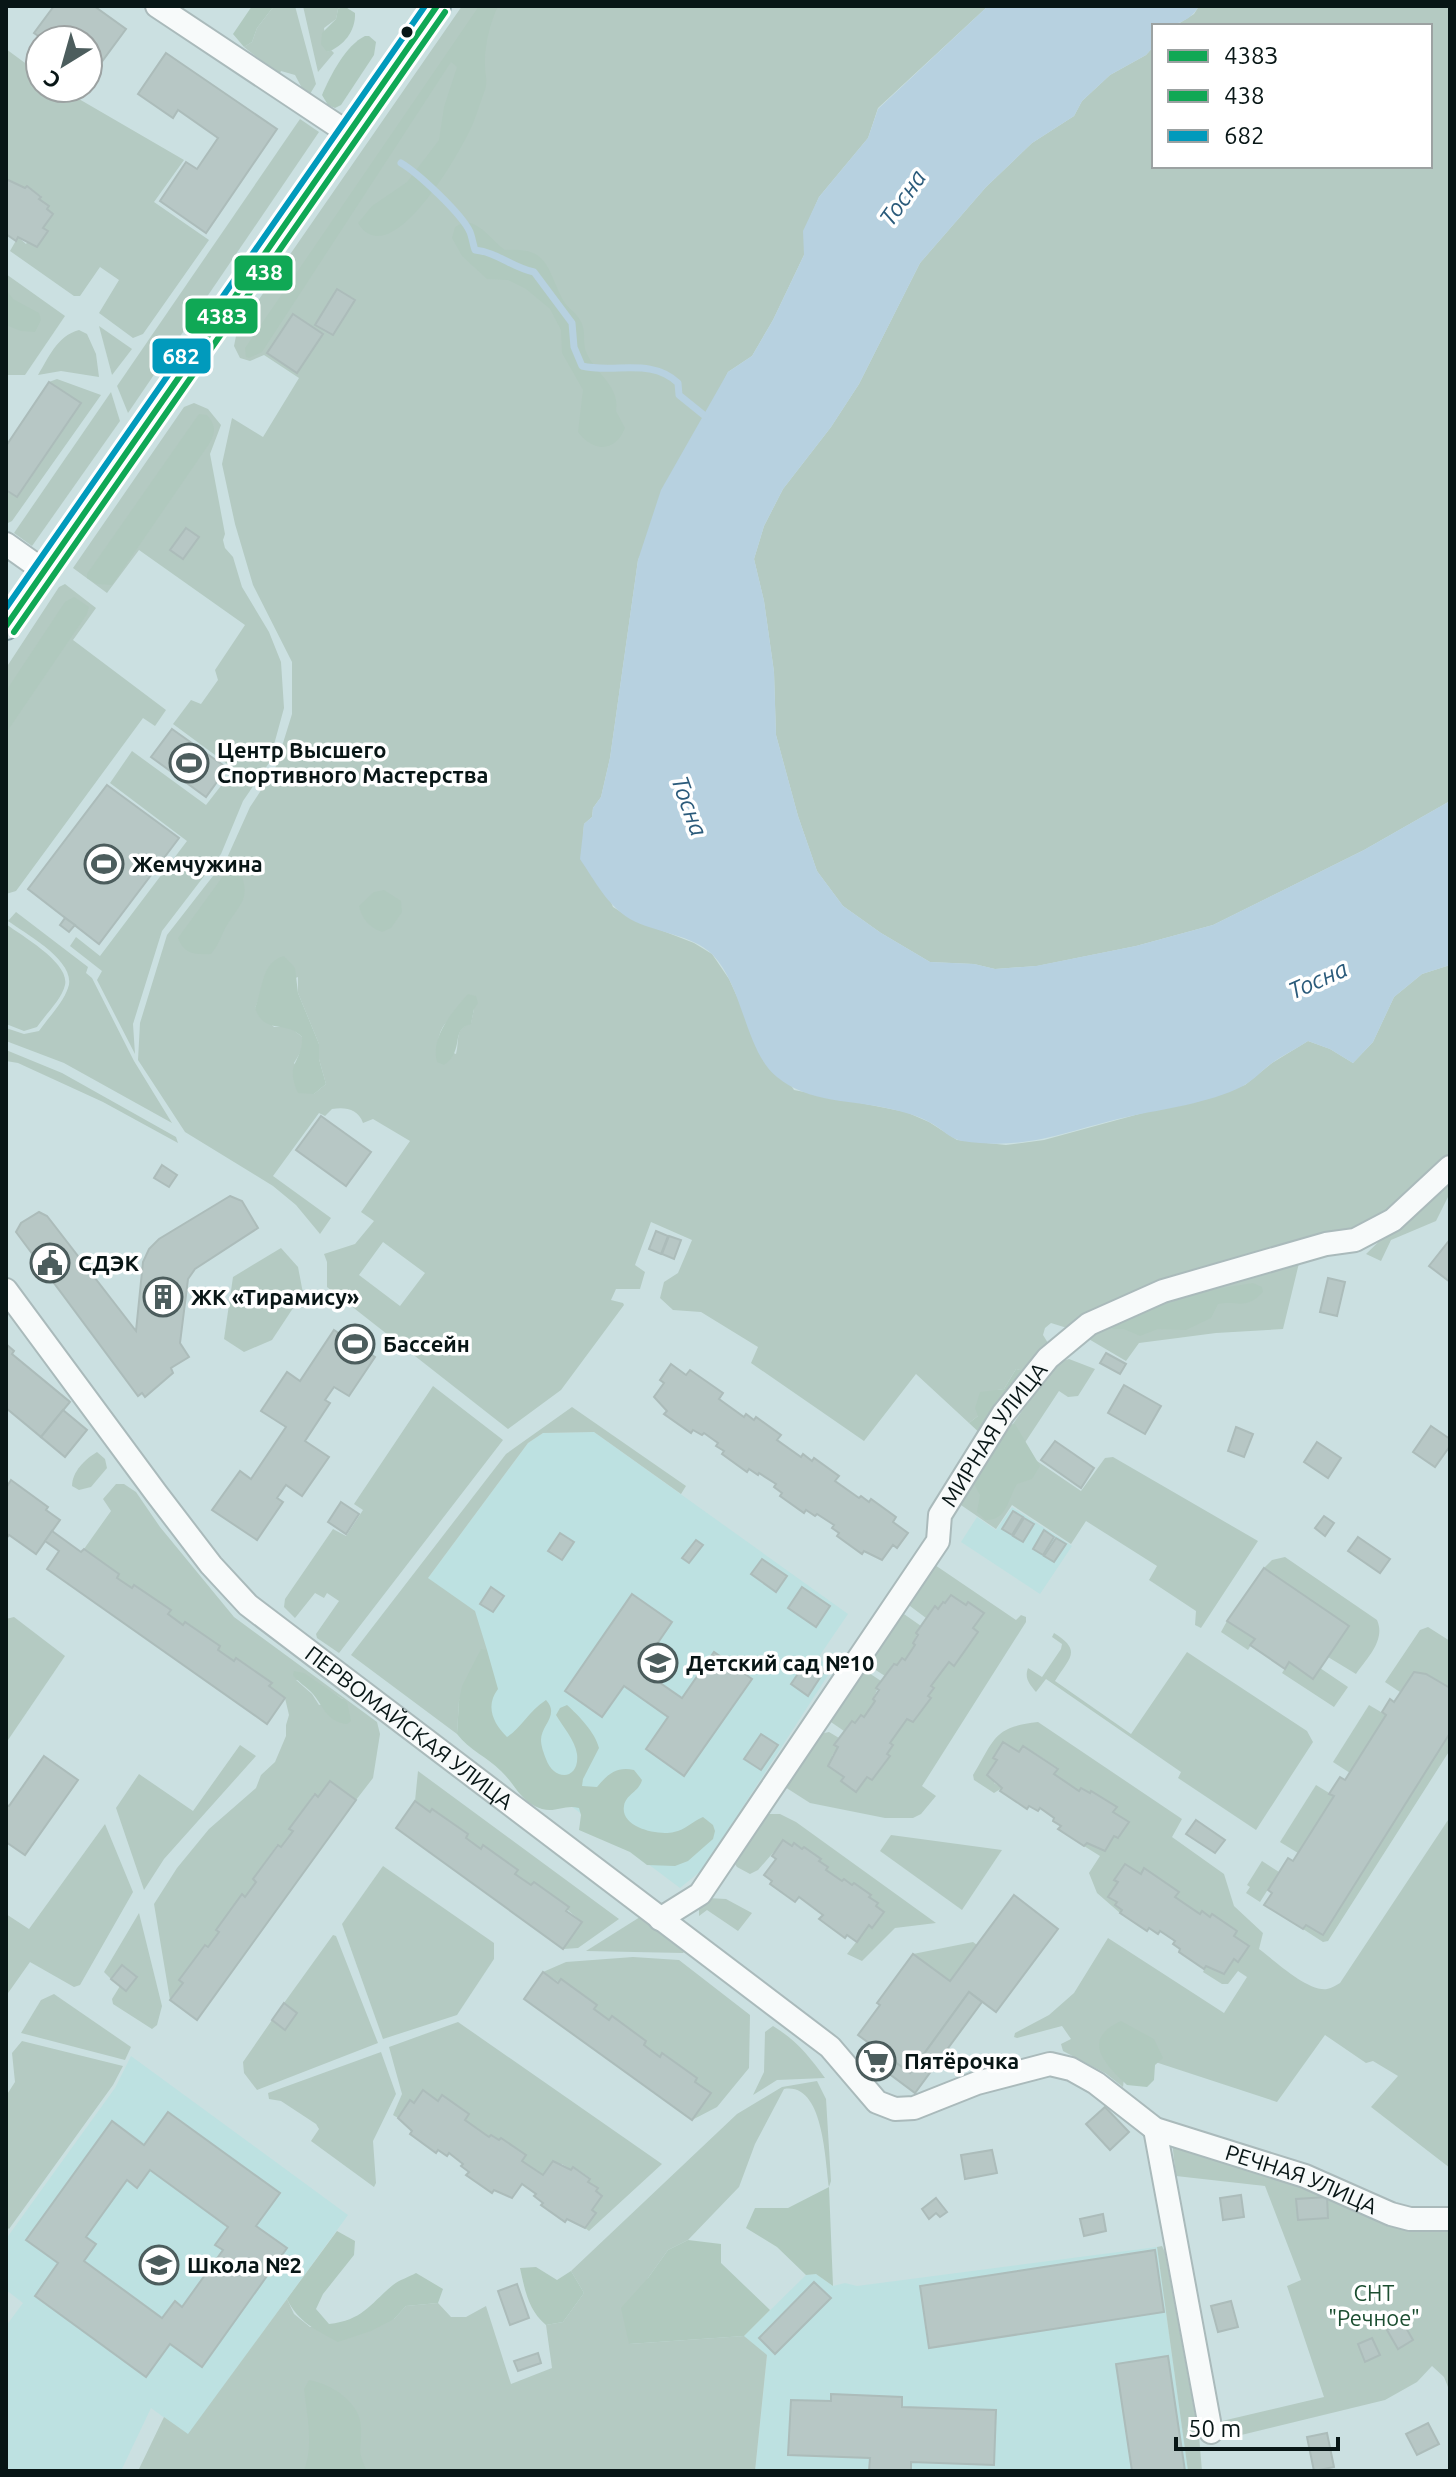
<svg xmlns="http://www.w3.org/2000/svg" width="1456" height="2477" font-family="Ubuntu,sans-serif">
  <rect width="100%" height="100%" fill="#cbe0e1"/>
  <g fill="#bde1e1">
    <path d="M594,1432L848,1614L818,1658L832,1669L702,1870L680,1888L511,1761L428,1578L528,1443L543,1433Z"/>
    <path d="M1012,1507L1072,1546L1040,1594L961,1542L977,1517L996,1530Z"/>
    <path d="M131,2056L348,2215L188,2435L151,2408L121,2471H6V2326L23,2303L6,2290V2239L115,2088Z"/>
    <path d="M1157,2247L1188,2471H755L767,2356L744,2336L806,2275L816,2274L833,2286L845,2283L857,2286Z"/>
  </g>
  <g fill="#b4cac2" fill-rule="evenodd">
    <path d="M274,6H295L316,84L310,94L303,90L295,75L281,71L279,75L244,47L252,42L257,28Z"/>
    <path d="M303,6H344L338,9L336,19L324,28L327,52L331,50L334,53L318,72Z"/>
    <path d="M462,6H988L878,108L868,138L819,197L804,231V255L773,320L752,356L728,372L638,560L610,758L601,797L593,808L592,817L584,824L583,837L613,907L632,919L694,943L712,954L729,979L745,1014L794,1090L906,1112L929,1122L957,1140L1006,1145L1044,1140L1245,1085L1272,1063L1308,1041L1330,1049L1353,1063L1373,1042L1394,997L1422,974L1450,965V1157L1381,1223L1354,1233L1262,1251L1164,1279L1075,1326L1067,1328L1051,1323L1045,1328L1043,1335L1048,1343L1056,1344L1024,1371L1016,1369L1004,1389L997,1390L978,1416L969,1423L916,1374L864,1441L751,1363L758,1347L701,1312L673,1310L660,1298L664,1282L678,1273L692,1240L651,1222L635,1265L645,1272L640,1289H616L611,1300L623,1303L624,1305L561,1390L508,1429L327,1287V1262L324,1254L355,1244L374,1221L361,1212L410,1141L373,1119L363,1123C358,1109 346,1107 332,1109L325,1116L319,1113L273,1176L331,1218L320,1234L296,1205L273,1186L185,1132L138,1060L140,1023L167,935L227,858L250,807L275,769L292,714V662L253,585L235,524L222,464L232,418L263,437L299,378L264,355L250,361L240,358L234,346L237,331ZM298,977V993L319,1044V1059L326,1084L314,1094L294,1063L303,1048L302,1037L290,1027H274L255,1008L262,991ZM474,1009L471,1023C454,1029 460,1040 456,1054L437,1047C440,1021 451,1015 474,1009ZM383,1242L425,1273L400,1306L359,1275Z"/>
    <path d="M1199,6H1450V801L1364,850L1213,925L1136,946L1037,966L995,969L974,964L930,962L881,933L843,906L817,871L798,816L776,735L774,672L764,601L754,559L764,526L783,489L831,427L859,384L920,263L986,187L1032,143L1074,116L1082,101L1110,75L1146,55L1154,46V166H1430V26H1175L1194,14Z"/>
    <path d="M6,49L40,74V88H60L184,160L154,202L209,240L143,334L133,338L99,313L119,280L100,267L80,296H74L10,251L18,237L26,244L28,241L37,246L43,228L53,214L47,209L49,206L39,199L41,196L27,186L25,188L6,179Z"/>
    <path d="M300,119L319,132L128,413L117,386Z"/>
    <path d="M6,274L65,316L25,375H6Z"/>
    <path d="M99,326L132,349L112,375Z"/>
    <path d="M79,330L87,334L96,354L99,377L61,371L38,375C49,357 57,336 79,330Z"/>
    <path d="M57,379L101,395L12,521L6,524V490L17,497L80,403L49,382Z"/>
    <path d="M111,392L120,421L32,546L14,533Z"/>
    <path d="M194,403L208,409L221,425L210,454L225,534L223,540L225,548L233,557L242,587L269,632L281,662L284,708L269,763L243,801L221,854L162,931L133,1024L135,1054L97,980L102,971L70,946L76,937L100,956L187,841L110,783L132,751L206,805L234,769L173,724L191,700L201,704L218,680L215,670L245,625L139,550L107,593L73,568L184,407Z"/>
    <path d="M65,584L96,608L73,640L166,710L155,726L143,718L16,891L6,894V668L59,587Z"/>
    <path d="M16,912L88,967L86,973L92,978L134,1061L172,1123L64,1063L6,1041V1028L24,1034L39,1031C48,1018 63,1003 68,988C78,962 26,934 8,921Z"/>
    <path d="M6,924C22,936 70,963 65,985C62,999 45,1015 37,1027L24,1031L6,1024Z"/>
    <path d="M6,1050L62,1073L176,1137L178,1143L103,1102L18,1063L6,1061Z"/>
    <path d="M1450,1173V1193L1436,1221L1391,1240L1381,1261L1366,1254Z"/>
    <path d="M281,1248L298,1267L303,1293L272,1340L244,1352L224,1339L233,1277Z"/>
    <path d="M1300,1259L1283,1329L1216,1333L1139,1343L1126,1361L1087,1338L1128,1310Z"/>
    <path d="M1069,1359L1095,1369L1078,1396L1068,1397L1059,1391L1022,1447L1010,1428L1056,1363Z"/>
    <path d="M433,1386L503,1440L339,1653L317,1638L316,1634L339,1601L327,1593L324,1598L315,1593L295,1618L284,1607L285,1599L333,1529L346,1536L363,1510L354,1504Z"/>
    <path d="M572,1407L686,1486L681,1494L594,1432L543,1433L528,1443L428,1578L475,1611L487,1650H481L459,1701L457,1734L351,1655L506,1454Z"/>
    <path d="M1000,1436L1081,1491L1105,1458L1113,1457L1258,1541L1201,1628L1195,1625L1196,1611L1149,1580L1157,1566L1086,1521L1071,1544L1012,1505L996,1529L958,1503Z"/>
    <path d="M97,1452L105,1459L107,1468L91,1487L79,1490L72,1486C72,1472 85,1459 97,1452Z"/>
    <path d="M116,1484H124L136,1492L160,1527L234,1617L377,1722L380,1734L373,1778L356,1800L330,1781L318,1797L314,1794L290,1828L293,1831L281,1847L277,1845L253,1879L256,1882L245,1897L242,1895L216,1930L219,1932L208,1947L205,1945L180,1980L183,1983L170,2000L154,1904L177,1868L209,1829L256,1788L261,1775L275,1762L286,1736V1725L289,1715L285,1698L269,1686L271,1683L237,1658L234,1661L218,1650L220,1646L186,1622L183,1625L168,1614L170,1610L135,1585L132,1588L117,1578L119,1574L84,1549L111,1511L103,1499ZM296,1680L316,1683L343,1699L319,1705L312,1694Z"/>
    <path d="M1285,1557L1377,1620C1386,1640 1367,1658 1356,1674L1328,1657L1349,1626L1264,1568L1272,1560Z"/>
    <path d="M932,1563L1016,1620L1021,1615L1026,1617V1622L922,1786L936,1796L921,1814L913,1818H885L810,1803L785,1787L820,1734L829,1732L839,1738L835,1745L838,1747L832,1756L834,1758L829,1766L844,1777L842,1781L867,1777L889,1755L887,1754L893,1745L890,1743L907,1719L913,1722L930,1698L928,1696L934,1688L931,1686L949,1662L954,1666L978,1633L973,1628L984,1613L969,1602L966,1605L942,1602L938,1609L934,1607L926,1618L906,1603Z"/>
    <path d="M901,1612L921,1626L913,1643L915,1645L905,1660L902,1658L897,1665L893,1664L885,1676L865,1663Z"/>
    <path d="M14,1617L65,1656L6,1743V1619Z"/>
    <path d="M1227,1621L1255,1639L1248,1650L1221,1632Z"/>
    <path d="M1428,1627L1450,1641V1688L1427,1674L1415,1672L1400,1692L1385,1682L1420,1630Z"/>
    <path d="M1054,1633C1083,1651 1069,1658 1055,1681L1131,1734L1187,1652L1307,1731L1313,1742L1256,1830L1178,1778L1181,1772L1046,1679L1036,1692C1030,1684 1024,1679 1028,1668L1042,1677L1061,1649L1062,1644L1052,1637Z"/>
    <path d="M1289,1662L1313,1679L1320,1668L1348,1687L1334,1707L1282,1673Z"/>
    <path d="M869,1673L881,1681L873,1699L875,1701L864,1717L861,1715L855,1723L852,1721L844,1731L828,1720L859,1675Z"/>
    <path d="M1369,1705L1386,1715L1350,1773L1333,1762Z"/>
    <path d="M1038,1722L1182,1819L1172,1837L1224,1874L1234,1906L1263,1933L1259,1949C1274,1960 1308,1992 1327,1989C1332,1988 1336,1985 1340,1983L1450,1817V2168L1371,2107L1398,2076L1373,2061L1366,2063L1325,2035L1277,2102L1137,2056L1125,2070L1123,2087L1105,2073L1063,2051L1061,2044L1071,2039L1062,2026L1017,2038L1014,2037L1015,2033L1049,2015L1074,1993L1108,1938L1224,2013L1247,1977L1238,1971L1228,1984H1222L1203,1972L1206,1966L1224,1974L1234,1959L1238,1962L1248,1946L1234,1936L1237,1931L1212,1914L1210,1917L1202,1911L1200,1914L1175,1897L1178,1891L1145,1869L1141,1874L1125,1864L1114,1879L1118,1882L1108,1897L1117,1902L1115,1905L1122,1910L1120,1913L1097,1893L1089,1873L1100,1856L1084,1846L1087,1843L1105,1850L1114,1836L1119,1838L1128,1822L1113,1812L1116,1807L1092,1791L1090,1793L1082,1788L1079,1791L1054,1774L1058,1768L1024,1746L1019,1752L1003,1742L993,1757L997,1760L994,1783L1002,1788L994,1793L974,1780L973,1775C995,1739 993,1727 1038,1722Z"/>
    <path d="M1450,1733V1750L1328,1941L1323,1942L1303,1929L1306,1925L1323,1935Z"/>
    <path d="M240,1745L256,1756L164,1859L144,1890L116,1808L139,1774L193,1811Z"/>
    <path d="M418,1771L619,1919L578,1948L563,1949L582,1922L534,1882L531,1885L515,1874L517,1870L483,1846L481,1849L466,1838L468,1834L433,1809L430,1812L415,1801Z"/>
    <path d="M1316,1785L1334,1796L1298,1853L1280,1842Z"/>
    <path d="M765,1814H780L796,1822L936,1923L895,1928L862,1961L847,1954L869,1925L872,1927L883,1911L876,1906L878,1903L869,1897L870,1895L854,1883L852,1885L844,1879L842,1881L826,1870L828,1867L819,1861L820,1859L804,1847L802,1849L794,1843L792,1846L784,1840L758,1870L750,1874L737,1867L733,1861Z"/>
    <path d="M105,1824L133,1892L80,1985L74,1987L30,1962L6,1996V1914L29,1929Z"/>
    <path d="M891,1835L1002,1850L962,1910L880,1851Z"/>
    <path d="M1262,1861L1279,1872L1260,1902L1246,1893L1250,1887L1247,1885Z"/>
    <path d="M383,1866L494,1943V1959L457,2015L383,2039L342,1924Z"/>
    <path d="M708,1898L726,1899L752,1913L738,1931L707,1910L699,1916V1904Z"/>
    <path d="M139,1913L162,2006L157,2025L152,2029L113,2004L112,1999L120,1986L126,1991L137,1976L123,1965L111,1979L104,1972Z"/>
    <path d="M640,1917L685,1951L683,1953L586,1951Z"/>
    <path d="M333,1935L336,1936L378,2043L257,2090L244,2073L243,2062L272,2020L285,2029L297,2013L284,2003Z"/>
    <path d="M973,1942L977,1945L950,1981L913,1954Z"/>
    <path d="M633,1957L679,1960L750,2015L749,2068L717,2107L692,2120L711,2094L695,2082L697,2078L663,2053L660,2057L644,2045L646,2041L612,2017L609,2020L594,2009L596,2006L543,1972L566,1962Z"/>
    <path d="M54,1994L131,2047L125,2060L21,2033L41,2000Z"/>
    <path d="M458,2022L662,2164L589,2231L585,2228L596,2213L592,2210L602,2196L596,2191L597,2188L588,2182L590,2178L574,2167L571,2170L562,2164L543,2175L522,2161L525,2155L501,2138L499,2140L491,2135L489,2137L465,2120L442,2096L438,2101L423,2091L414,2103L410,2101L398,2118L393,2115L402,2094L389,2047Z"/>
    <path d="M773,2026C796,2040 809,2056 825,2078L777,2080L753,2095L764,2072L765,2032Z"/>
    <path d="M22,2041L123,2066L113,2085L9,2229L6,2226V2096L15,2082L12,2053Z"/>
    <path d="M381,2052L396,2094L373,2141L376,2183L374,2187L311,2141L319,2129L316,2124L281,2101L269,2099L268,2093Z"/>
    <path d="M817,2081L826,2099L831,2181L829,2187C825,2161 824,2082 784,2089L755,2144L739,2187L688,2240L668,2250L648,2278L629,2344L744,2336L767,2355L755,2471H138L164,2417L188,2434L287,2299L294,2314L310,2327L394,2319L406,2306L438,2303L451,2317H466L486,2306L511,2384L552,2368L546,2325L563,2322L584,2293L571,2271L737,2114L782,2087Z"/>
    <path d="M1172,2142L1309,2167L1404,2207L1450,2209V2392L1444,2377L1432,2366L1417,2382L1385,2400L1225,2439L1222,2421L1324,2397L1287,2286L1301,2280L1265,2186L1176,2176Z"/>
    <path d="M1162,2246L1165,2252L1199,2436L1202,2471H1188L1157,2247Z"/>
  </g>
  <g fill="#b0c9be">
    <path d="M252,6H274L257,28L252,42L244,47L233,34Z"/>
    <path d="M344,6L355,13C356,31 343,47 327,52L321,44L322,33L336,19L338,9Z"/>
    <path d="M479,6H498C490,23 484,47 485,66C485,74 488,81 485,90C480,103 476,118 470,130C458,156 390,275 358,223L372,206L407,182L439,140L444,107L457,67L451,62L262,352L249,358L246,357L245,348Z"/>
    <path d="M365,36H369L376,42L374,55L341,105L335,108L328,105L322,95C330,76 346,45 365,36Z"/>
    <path d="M464,222C482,223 491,240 505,250C549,247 546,267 563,300C568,309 578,313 582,324C586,333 582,344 587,354C597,375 620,386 616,411L625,428C615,453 593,452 578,432L583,390L562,353L561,330L550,309L526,289L508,280L487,279L462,256L452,238L455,227Z"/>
    <path d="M6,290L13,299L39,313L41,320L35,332L21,331L6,325Z"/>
    <path d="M199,414L207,415C216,426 216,432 209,444L112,585L97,584L87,578V574Z"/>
    <path d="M74,597L89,607L87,614L6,733V691L65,602Z"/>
    <path d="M229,868L240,871C251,899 241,902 227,925C221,935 219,945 211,954C195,955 184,954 178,938Z"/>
    <path d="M384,890L401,901L402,912L391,928L382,932C369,927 362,919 359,906L374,892Z"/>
    <path d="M284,956L295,968L298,993L319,1044V1059L326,1084L314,1094L298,1093C284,1062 303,1063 302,1037C285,1019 265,1036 255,1008C263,989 261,962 284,956Z"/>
    <path d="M468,994L476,996L478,1003L474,1009L471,1024C449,1030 466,1049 444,1065L437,1062C430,1037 453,1011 468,994Z"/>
    <path d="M1253,1283L1262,1287L1263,1292C1245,1311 1238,1300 1218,1304L1211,1318L1186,1330L1158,1329L1140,1336L1124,1329H1113L1109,1325L1117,1319L1151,1310L1174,1300L1216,1289Z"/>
    <path d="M1016,1369L1024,1371L983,1436L969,1423L978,1416L975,1408L980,1392L1004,1389Z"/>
    <path d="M1015,1424L1040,1466L1032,1479L1017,1484C1008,1499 1007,1521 985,1520L977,1512L980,1495L972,1480L1008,1425Z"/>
    <path d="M481,1649L487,1650L498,1689C485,1706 493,1723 507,1737C521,1728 528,1712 546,1700C560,1715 541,1725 541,1740C541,1746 544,1754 546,1759C554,1782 580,1780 577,1754C575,1740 563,1727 556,1715L560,1708L567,1705C579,1716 595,1732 599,1748L583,1779L582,1786L597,1787C607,1775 616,1766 634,1770L642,1780C639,1792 626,1794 624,1806C620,1828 659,1836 674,1832C685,1830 693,1821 703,1817L713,1825L715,1831L713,1839L688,1861L675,1866L647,1865L630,1852L579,1830L581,1815L579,1808C565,1804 556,1813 542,1809C520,1802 516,1785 501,1771C487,1757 469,1750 457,1734L459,1701L462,1686Z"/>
    <path d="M294,1671L304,1673L347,1702L351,1721L347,1724C327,1722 324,1707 313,1694C307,1687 299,1683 293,1675Z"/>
    <path d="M1121,2021L1154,2039L1163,2058L1155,2065L1154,2080L1147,2087L1127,2085C1105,2064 1080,2040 1121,2021Z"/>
    <path d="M829,2187L833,2286L816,2274L806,2275L777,2247L746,2228L755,2208H788Z"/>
    <path d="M337,2231L355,2241L354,2255L323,2294L316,2309L329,2324C363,2320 369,2305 393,2285C399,2280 409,2277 416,2273L443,2289L438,2303L406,2306L394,2319L371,2331L338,2342C316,2330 298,2322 287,2299Z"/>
    <path d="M688,2240L721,2244V2263L770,2310L744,2336L629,2344L621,2308L648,2278L668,2250Z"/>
    <path d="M536,2267L557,2280L571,2271L584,2293L563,2322L546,2325C528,2310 525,2290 520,2268Z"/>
    <path d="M309,2380C332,2384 361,2403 361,2428C362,2451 356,2448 367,2471H304C314,2445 307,2416 304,2389Z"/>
  </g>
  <path fill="#b7d1e0" d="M988,6H1199C1189,23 1173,26 1154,26V46L1146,55L1110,75L1082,101L1074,116L1032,143L986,187L920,263L859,384L831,427L783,489L764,526L754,559L764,601L774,672L776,735L798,816L817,871L843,906L881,933L930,962L974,964L995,969L1036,966L1136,946L1213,925L1364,850L1450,801V965L1422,974L1394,997L1373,1042L1353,1063L1330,1049L1308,1041C1296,1049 1283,1055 1272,1063C1262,1070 1254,1080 1243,1086C1207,1104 1166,1108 1127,1117C1064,1131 1029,1151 962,1141C950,1139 941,1128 931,1123C919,1116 904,1112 891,1109C853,1100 808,1103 777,1077C745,1051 744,988 713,955C692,934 655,933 630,919C607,905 595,881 580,859L584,824L592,817L593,808L601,797L610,758L638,560L661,490L728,372L752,356L773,320L804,255L803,231L819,197L868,138L878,109Z"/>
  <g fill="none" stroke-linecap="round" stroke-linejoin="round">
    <path stroke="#b7d1e0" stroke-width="7" d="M401,163C418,173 462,214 470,232C472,237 473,244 475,250C497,252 513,268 534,272L572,323L574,347L582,366C614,374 651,357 678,383L679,395L705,416"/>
  </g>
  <g fill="#b7c7c5" stroke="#acbcba" stroke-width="2" fill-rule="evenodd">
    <path d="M54,6H94L126,29L92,75L88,72V40H44L34,33Z"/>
    <path d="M166,53L277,129L206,233L160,201L186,162L197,169L218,138L178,110L173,118L138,94Z"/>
    <path d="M6,179L25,188L27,186L41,197L39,199L49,206L47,209L53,214L43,228L48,231L37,247L18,237L16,241L6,234Z"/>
    <path d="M337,289L355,300L333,335L315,325Z"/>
    <path d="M293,314L323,334L297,373L267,353Z"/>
    <path d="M49,382L81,403L17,497L6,490V446Z"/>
    <path d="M186,528L199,537L183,559L170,550Z"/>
    <path d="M172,729L227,768L206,797L151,757Z"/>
    <path d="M107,785L179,838L99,944L28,889Z"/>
    <path d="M65,918L75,925L69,932L60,925Z"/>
    <path d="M321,1116L371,1152L346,1186L296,1150Z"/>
    <path d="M162,1165L177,1175L169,1187L154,1178Z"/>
    <path d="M230,1196L242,1201L258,1228L195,1269L188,1279L180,1343L189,1357L171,1368L173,1373L145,1397L142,1393L138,1396L16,1232L21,1223L39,1212L47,1216L136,1331L143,1262L149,1249L159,1239Z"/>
    <path d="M656,1231L668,1236L661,1254L649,1249Z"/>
    <path d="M669,1236L681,1240L674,1259L662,1254Z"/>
    <path d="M1448,1242L1450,1244V1282L1429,1266Z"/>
    <path d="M1328,1278L1345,1282L1337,1316L1320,1312Z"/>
    <path d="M334,1330L375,1357L349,1396L334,1387L325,1400L330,1403L305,1441L329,1457L302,1496L286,1485L277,1498L283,1502L257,1540L212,1510L240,1471L251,1479L286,1427L261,1411L287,1372L300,1381Z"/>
    <path d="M6,1344L14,1351L12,1354L70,1402L41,1437L6,1408Z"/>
    <path d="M1106,1353L1126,1364L1120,1374L1100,1363Z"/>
    <path d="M671,1364L686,1375L690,1370L723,1393L719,1399L744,1417L746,1414L754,1420L756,1417L781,1435L777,1440L801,1457L803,1454L812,1461L814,1458L839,1476L835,1481L859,1498L861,1496L869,1502L871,1499L896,1517L893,1522L908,1533L897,1548L893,1545L882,1560L864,1551L862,1554L837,1536L839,1533L832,1528L834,1525L817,1514L815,1516L806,1510L804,1513L780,1496L782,1493L774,1487L776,1484L759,1473L758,1475L749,1469L747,1472L722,1454L724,1451L716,1446L718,1443L704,1433L702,1435L693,1430L691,1433L664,1414L667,1411L654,1397L664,1383L660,1380Z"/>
    <path d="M1124,1385L1161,1406L1145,1434L1108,1413Z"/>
    <path d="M63,1410L87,1430L65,1457L41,1437Z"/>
    <path d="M1431,1426L1450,1439V1446L1435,1467L1413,1452Z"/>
    <path d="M1236,1427L1253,1434L1244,1457L1228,1451Z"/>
    <path d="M1055,1441L1094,1468L1081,1488L1041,1460Z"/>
    <path d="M1317,1442L1341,1458L1328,1478L1304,1462Z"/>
    <path d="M11,1480L48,1507L46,1510L60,1520L36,1554L9,1535L6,1539V1488Z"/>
    <path d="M341,1502L359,1514L346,1534L328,1522Z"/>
    <path d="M1013,1511L1023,1517L1012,1535L1002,1529Z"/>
    <path d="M1324,1516L1334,1523L1325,1536L1315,1528Z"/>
    <path d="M1024,1518L1034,1524L1023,1542L1013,1536Z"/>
    <path d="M1044,1530L1054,1537L1043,1555L1033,1549Z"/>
    <path d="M52,1531L81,1552L84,1549L119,1574L117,1578L132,1588L134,1585L171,1610L168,1614L183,1625L185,1622L220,1646L218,1650L234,1661L236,1658L272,1683L269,1686L285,1698L267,1724L47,1569L59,1551L45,1541Z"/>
    <path d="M560,1533L574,1542L562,1560L548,1551Z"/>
    <path d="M1358,1537L1390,1559L1380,1573L1348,1551Z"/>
    <path d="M1056,1538L1066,1544L1054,1562L1044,1556Z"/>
    <path d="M696,1540L703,1545L689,1563L682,1558Z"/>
    <path d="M762,1559L787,1576L776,1592L751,1574Z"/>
    <path d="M1264,1568L1349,1626L1313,1679L1289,1662L1285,1669L1250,1645L1255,1639L1227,1621Z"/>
    <path d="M491,1587L504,1596L493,1612L480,1604Z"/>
    <path d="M802,1587L830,1606L816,1627L788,1608Z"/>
    <path d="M632,1594L672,1622L640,1669L682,1698L714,1652L752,1679L684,1776L646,1749L668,1717L624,1686L602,1717L565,1691Z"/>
    <path d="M951,1595L966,1605L968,1602L984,1613L973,1628L978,1632L954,1666L949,1662L931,1686L934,1688L928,1696L931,1698L913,1722L907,1719L890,1743L893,1745L887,1754L890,1756L872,1780L867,1777L856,1792L841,1781L844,1777L828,1766L838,1747L834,1745L852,1721L855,1723L861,1715L864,1717L875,1701L873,1699L879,1690L876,1688L894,1664L897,1665L902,1658L905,1660L915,1645L913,1643L918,1635L916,1633L935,1606L938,1609L943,1602L945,1603Z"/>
    <path d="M808,1659L825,1670L808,1696L791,1684Z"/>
    <path d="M1414,1672L1426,1674L1450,1688V1733L1323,1935L1306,1925L1303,1929L1264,1905L1272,1893L1268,1890L1288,1858L1293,1861L1334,1796L1329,1794L1340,1777L1345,1780L1386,1715L1382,1712L1390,1699L1394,1702Z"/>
    <path d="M761,1734L778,1745L761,1770L744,1759Z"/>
    <path d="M1003,1742L1019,1752L1023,1746L1058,1769L1054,1774L1079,1791L1081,1788L1090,1793L1091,1791L1117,1807L1113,1812L1129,1822L1118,1838L1114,1836L1105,1851L1087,1843L1084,1846L1058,1829L1061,1826L1053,1821L1054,1818L1040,1808L1038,1811L1029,1806L1027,1809L1000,1791L1002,1788L987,1775L997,1760L993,1758Z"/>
    <path d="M44,1756L78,1780L25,1855L6,1842V1805L9,1806Z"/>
    <path d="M330,1781L356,1800L197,2020L170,2000L183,1983L179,1980L205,1945L208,1947L219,1932L216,1930L242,1894L245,1897L256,1882L253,1879L278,1845L281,1847L293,1831L289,1829L315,1794L318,1797Z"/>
    <path d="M415,1801L430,1812L432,1809L468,1834L466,1838L481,1849L483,1845L518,1870L515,1874L531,1885L534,1882L569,1907L566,1911L582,1922L563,1949L396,1828Z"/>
    <path d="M1196,1820L1225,1840L1215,1853L1186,1834Z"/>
    <path d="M783,1840L792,1846L794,1843L802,1849L804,1847L821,1859L819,1861L828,1867L826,1870L842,1881L844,1879L852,1885L854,1883L871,1895L869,1897L878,1903L876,1906L884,1912L872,1928L869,1925L857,1942L847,1935L845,1938L819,1919L823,1915L799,1897L795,1902L770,1884L772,1881L764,1875L776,1859L772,1856Z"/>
    <path d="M1125,1864L1141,1874L1144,1868L1179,1892L1175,1897L1200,1914L1202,1911L1210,1917L1212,1914L1237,1931L1234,1936L1249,1946L1238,1962L1234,1959L1224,1974L1206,1966L1204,1969L1179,1952L1180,1949L1173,1944L1175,1941L1160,1931L1158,1934L1149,1928L1147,1931L1120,1913L1122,1910L1115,1905L1117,1902L1108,1897L1118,1882L1114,1880Z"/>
    <path d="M1014,1895L1058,1929L996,2012L969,1992L910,2073L858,2035L880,2005L877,2003L913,1954L950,1981Z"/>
    <path d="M122,1965L137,1977L126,1991L111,1979Z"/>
    <path d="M543,1972L558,1983L561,1979L597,2005L594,2009L609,2020L612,2016L646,2041L644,2045L660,2057L662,2053L697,2078L695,2082L711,2093L692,2120L524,1999Z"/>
    <path d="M969,1992L982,2002L915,2093L860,2052L868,2042L910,2073Z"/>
    <path d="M284,2003L297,2013L285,2030L272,2020Z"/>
    <path d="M423,2090L438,2101L442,2095L469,2114L465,2120L489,2137L491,2135L499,2140L501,2138L526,2155L522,2161L543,2175L553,2161L571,2170L573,2167L590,2179L588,2182L598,2188L596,2191L602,2196L592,2210L596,2213L585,2228L567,2219L565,2222L541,2205L543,2203L534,2196L536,2194L522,2184L512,2198L494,2190L492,2193L466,2175L469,2172L461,2166L463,2164L449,2153L447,2156L438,2150L436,2153L410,2134L412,2131L398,2118L410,2100L414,2103Z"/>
    <path d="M1105,2107L1129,2132L1110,2150L1086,2124Z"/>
    <path d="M168,2112L280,2193L256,2226L287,2248L202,2367L170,2344L146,2377L35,2296L58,2263L26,2240L112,2121L144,2145ZM150,2170L228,2227L215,2245L223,2250L182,2307L175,2301L162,2318L84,2261L96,2244L86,2237L127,2180L137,2188Z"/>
    <path d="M992,2150L997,2173L965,2179L961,2155Z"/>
    <path d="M1241,2195L1244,2217L1223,2220L1220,2198Z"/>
    <path d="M1327,2197L1328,2218L1298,2220L1296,2199Z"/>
    <path d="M936,2198L947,2212L940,2217L936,2213L929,2219L922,2209Z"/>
    <path d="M1103,2214L1106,2231L1084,2236L1080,2219Z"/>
    <path d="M1155,2250L1164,2312L929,2348L920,2286Z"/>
    <path d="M814,2282L831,2298L775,2354L759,2338Z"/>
    <path d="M517,2284L529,2318L510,2325L498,2291Z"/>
    <path d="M1231,2301L1238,2327L1218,2332L1211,2306Z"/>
    <path d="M1402,2321L1413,2340L1398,2349L1387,2330Z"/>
    <path d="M1372,2338L1380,2355L1365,2362L1358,2344Z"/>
    <path d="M538,2353L541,2363L518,2371L514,2361Z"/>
    <path d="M1168,2356L1185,2471H1132L1116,2364Z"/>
    <path d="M831,2394L902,2397V2407L996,2410L994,2465L911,2462V2471H869L870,2458L788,2455L791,2400L831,2401Z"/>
    <path d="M1428,2423L1439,2444L1417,2455L1406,2434Z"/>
    <path d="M1327,2433L1334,2467L1314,2471L1307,2437Z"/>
  </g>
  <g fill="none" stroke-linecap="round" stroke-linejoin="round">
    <g stroke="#aababb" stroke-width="26">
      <g id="minor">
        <path d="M157,6L348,133"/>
        <path d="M6,544L44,571"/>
        <path id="s1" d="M6,1290L156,1493L211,1565L248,1605L830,2047L877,2102L895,2109L914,2108L977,2083L1050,2064L1071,2069L1096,2083L1155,2129L1305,2176L1391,2214L1410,2219H1450"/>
        <path id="s2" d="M660,1919L700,1894L938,1541L940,1515L1003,1414L1048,1358L1089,1324L1163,1291L1326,1244L1355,1240L1393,1220L1450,1167"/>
        <path d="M1155,2129L1211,2432"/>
      </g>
    </g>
    <g stroke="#88a3a8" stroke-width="30">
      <path id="major" d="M6,626L437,6"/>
    </g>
    <use href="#minor" stroke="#f7fafa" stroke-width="22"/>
    <use href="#major" stroke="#dce8ea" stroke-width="26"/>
    <g stroke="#fff" stroke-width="12">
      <path id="bus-1" d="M6,626L437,6"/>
    </g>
    <g stroke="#fff" stroke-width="12">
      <path id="bus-2" d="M14,632L445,12"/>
    </g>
    <g stroke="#fff" stroke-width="12">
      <path id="bus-3" d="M6,608L425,6"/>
    </g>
    <use href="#bus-1" stroke="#10a855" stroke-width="6"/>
    <use href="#bus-2" stroke="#10a855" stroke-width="6"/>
    <use href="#bus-3" stroke="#019abc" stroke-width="6"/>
  </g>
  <defs>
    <g id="stadium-ring" transform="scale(2)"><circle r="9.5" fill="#fff" stroke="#4c5d5d" stroke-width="1.5"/><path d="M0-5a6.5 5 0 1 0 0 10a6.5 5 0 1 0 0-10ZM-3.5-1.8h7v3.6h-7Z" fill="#4c5d5d"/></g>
    <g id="civic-ring" transform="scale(2)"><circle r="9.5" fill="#fff" stroke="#4c5d5d" stroke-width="1.5"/><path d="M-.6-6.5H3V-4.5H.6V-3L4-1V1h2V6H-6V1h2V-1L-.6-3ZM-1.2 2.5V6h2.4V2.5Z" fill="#4c5d5d"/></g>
    <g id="building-ring" transform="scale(2)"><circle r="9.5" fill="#fff" stroke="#4c5d5d" stroke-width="1.5"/><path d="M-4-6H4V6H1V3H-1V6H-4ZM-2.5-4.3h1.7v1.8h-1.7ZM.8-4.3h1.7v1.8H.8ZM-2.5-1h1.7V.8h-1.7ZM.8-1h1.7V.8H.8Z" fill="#4c5d5d"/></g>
    <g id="school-ring" transform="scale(2)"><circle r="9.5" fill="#fff" stroke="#4c5d5d" stroke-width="1.5"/><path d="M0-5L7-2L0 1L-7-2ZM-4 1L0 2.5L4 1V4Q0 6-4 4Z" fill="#4c5d5d"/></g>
    <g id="supermarket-ring" transform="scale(2)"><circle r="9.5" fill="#fff" stroke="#4c5d5d" stroke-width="1.5"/><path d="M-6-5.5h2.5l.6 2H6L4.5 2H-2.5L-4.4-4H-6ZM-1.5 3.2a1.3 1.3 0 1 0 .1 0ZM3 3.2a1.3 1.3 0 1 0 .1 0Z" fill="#4c5d5d"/></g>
  </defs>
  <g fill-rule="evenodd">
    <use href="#stadium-ring" x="189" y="763"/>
    <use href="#stadium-ring" x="104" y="864"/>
    <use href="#civic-ring" x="50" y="1263"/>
    <use href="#building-ring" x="163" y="1297"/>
    <use href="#stadium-ring" x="355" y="1344"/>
    <use href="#school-ring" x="658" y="1663"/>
    <use href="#supermarket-ring" x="876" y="2061"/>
    <use href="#school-ring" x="159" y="2265"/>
  </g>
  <circle fill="#081616" stroke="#fff" stroke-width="3" cx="407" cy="32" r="7"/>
  <g text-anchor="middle" stroke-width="7" stroke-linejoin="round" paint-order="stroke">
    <g font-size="22" font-weight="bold" fill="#081616" stroke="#fff" text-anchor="start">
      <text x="217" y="758">Центр Высшего<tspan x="217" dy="25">Спортивного Мастерства</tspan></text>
      <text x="132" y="872">Жемчужина</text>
      <text x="78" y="1271">СДЭК</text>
      <text x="191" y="1305">ЖК «Тирамису»</text>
      <text x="383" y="1352">Бассейн</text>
      <text x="686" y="1671">Детский сад №10</text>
      <text x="904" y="2069">Пятёрочка</text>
      <text x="187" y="2273">Школа №2</text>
    </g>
    <g font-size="22" fill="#081616" stroke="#fff">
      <text dy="8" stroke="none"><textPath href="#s2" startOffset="596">МИРНАЯ УЛИЦА</textPath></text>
      <text dy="8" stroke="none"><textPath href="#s1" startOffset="600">ПЕРВОМАЙСКАЯ УЛИЦА</textPath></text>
      <text dy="8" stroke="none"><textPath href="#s1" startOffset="1662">РЕЧНАЯ УЛИЦА</textPath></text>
    </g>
    <g font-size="22" fill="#1c4e31" stroke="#fff">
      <text x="1374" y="2301">СНТ<tspan x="1374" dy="25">"Речное"</tspan></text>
    </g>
    <g font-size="24" font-style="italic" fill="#2b5b7b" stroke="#fff">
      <text transform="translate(903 198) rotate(-55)" y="8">Тосна</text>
      <text transform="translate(689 806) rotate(70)" y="8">Тосна</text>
      <text transform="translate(1318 980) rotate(-24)" y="8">Тосна</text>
    </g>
  </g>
  <g stroke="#fff" stroke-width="3">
    <rect x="233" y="254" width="61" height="38" rx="8" fill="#10a855"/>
    <rect x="184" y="297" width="75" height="38" rx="8" fill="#10a855"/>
    <rect x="151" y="337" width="61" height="38" rx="8" fill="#019abc"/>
  </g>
  <g font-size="22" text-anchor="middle" font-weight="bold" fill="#fff">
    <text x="264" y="280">438</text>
    <text x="222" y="324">438З</text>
    <text x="181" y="364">682</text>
  </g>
  <rect width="1456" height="2477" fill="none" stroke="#081616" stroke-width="16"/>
  <rect x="1152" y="24" width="280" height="144" fill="#ffffff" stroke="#9ca2a2" stroke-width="2"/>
  <rect x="1168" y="50" width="40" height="12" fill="#10a855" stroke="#9ca2a2" stroke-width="2"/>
  <text x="1224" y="64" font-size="24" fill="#081616">438З</text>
  <rect x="1168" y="90" width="40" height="12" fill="#10a855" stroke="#9ca2a2" stroke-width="2"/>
  <text x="1224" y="104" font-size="24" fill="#081616">438</text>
  <rect x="1168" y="130" width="40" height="12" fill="#019abc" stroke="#9ca2a2" stroke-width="2"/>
  <text x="1224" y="144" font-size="24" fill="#081616">682</text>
  <g transform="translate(64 64) rotate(217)"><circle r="38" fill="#ffffff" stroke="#9ca2a2" stroke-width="2"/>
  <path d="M0-6L14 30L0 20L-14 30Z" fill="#4c5d5d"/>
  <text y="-12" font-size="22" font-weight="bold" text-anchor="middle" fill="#081616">С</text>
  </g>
  <path d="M1176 2437v12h162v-12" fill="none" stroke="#081616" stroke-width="4"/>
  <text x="1188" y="2437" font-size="24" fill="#081616" stroke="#ffffff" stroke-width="6" paint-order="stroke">50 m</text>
</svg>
